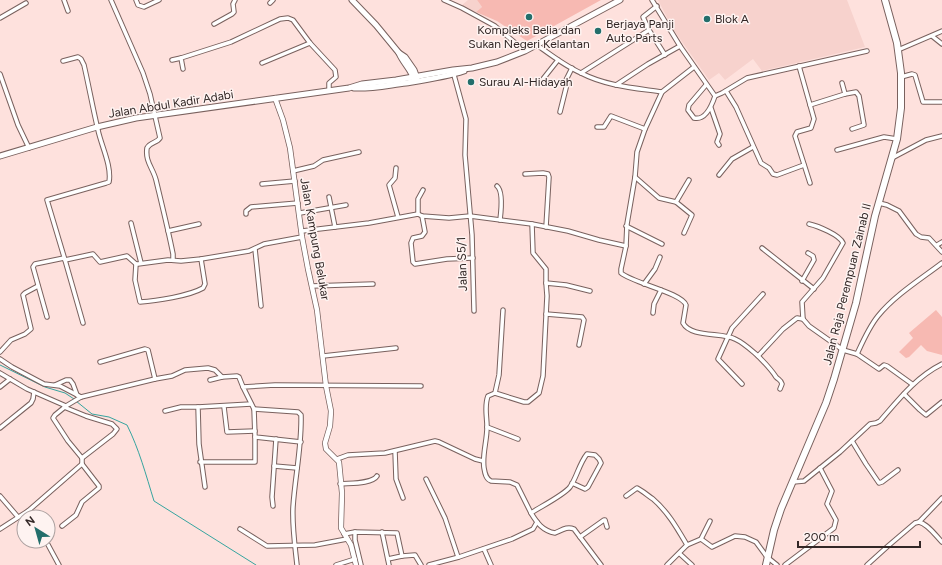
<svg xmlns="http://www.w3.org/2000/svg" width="942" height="565" font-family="Figtree,sans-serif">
  <rect width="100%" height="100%" fill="#fee1dd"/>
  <g fill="#f7d2cd">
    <path d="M468,0H477L482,7L476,12L461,6Z"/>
    <path d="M658,0H847L865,47L762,71L753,59L725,80L719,73L709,80L673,29Z"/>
  </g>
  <g fill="#f7b9b2">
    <path d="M477,0H601L527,41L497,21L476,12L482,7Z"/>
    <path d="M936,310L942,317V355L927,351L921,345L909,357L906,358L899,352L913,338L909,333Z"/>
  </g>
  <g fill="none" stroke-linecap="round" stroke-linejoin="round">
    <g stroke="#36a49f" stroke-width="1">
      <path d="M0,365L45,387L65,393L74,399"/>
      <path d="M76,401L92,414L109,417L127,425C139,449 146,475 154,501L256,565"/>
    </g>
    <g stroke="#79615e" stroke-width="5.5">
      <g id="minor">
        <path d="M64,0L68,11"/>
        <path d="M111,0L143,73L150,94L160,138C157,143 150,142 147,148C145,162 153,168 156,180C162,205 168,229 173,254V260"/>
        <path d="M136,0L138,5L144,7L159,0"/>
        <path d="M444,0L462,8L495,26L525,51"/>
        <path d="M652,0L680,46L715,96L722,93L747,78L867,51"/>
        <path d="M270,3L273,0"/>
        <path d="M0,18L26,3"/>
        <path d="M214,24L232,14L234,12L233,4L235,0"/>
        <path d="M649,30L665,55"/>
        <path d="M932,36L942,44"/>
        <path d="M537,45C551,55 565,66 581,73C606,86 635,88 662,92"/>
        <path d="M898,50L942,31"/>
        <path d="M172,60L181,58"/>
        <path d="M63,61L78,57L81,59L84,65C89,87 93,109 98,130C101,145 112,166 109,182L106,183L47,200L65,260L93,254L100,262L127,256L136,264H138L168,260L181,261L201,259L249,251L264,244L302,237"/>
        <path d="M262,63L310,43"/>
        <path d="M799,66L814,119L811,128L797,132L795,136L810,183"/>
        <path d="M694,67L662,92L645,129L637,152L635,177L627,224L626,246L621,269V273C633,283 682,293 686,305L683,323C691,338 722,332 735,339C744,343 751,350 758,356L783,329L797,318L803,319"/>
        <path d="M183,69L181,58L231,42L280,19L288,18L293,20L310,43L335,70L336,77L329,83V91"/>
        <path d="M581,73L649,30L643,17L657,6"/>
        <path d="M0,74L18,125L29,148"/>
        <path d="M454,75L466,119L465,155L472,235L474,311"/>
        <path d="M901,77L912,74L915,75L923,102H942"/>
        <path d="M539,84L558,60"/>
        <path d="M616,85L648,64L680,46"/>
        <path d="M706,85L689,105L688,110L694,118C706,121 712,105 715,96"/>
        <path d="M726,91L736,107L761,163L769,168L773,174L777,175L804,165"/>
        <path d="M845,94L856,92L859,96L864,125L852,129"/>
        <path d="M810,105L845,94L842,83"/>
        <path d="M711,108L720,134L717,142L719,145"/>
        <path d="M560,112L567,84L566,80L572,68"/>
        <path d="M597,127H604L611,116L645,129"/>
        <path d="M837,150L884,137L897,139"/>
        <path d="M892,158L926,140L942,136"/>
        <path d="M396,168L395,178L389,185L398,217"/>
        <path d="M293,171L314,166L323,160L359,152"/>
        <path d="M525,174L543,173L548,174L549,177L546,227"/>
        <path d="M719,175L732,159L753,147"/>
        <path d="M635,177L659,198L676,202L692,215L684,233"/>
        <path d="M262,184L295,181"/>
        <path d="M497,186C503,191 501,212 500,220"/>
        <path d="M329,197L335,227"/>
        <path d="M676,202L689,180"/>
        <path d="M879,203L887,205L899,211L916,234L921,237L929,238L942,252"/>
        <path d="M300,213L346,205"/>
        <path d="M246,214V211L251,207L298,203"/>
        <path d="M418,214V199L423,190"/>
        <path d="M422,216L425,232L422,236L413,238L411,243L413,262L415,264L447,259L473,258"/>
        <path d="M131,223L141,263"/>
        <path d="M532,224L533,253L546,269V283"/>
        <path d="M809,224C818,226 840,235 843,243L823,278L802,302L803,319L809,326L843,350L857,354L879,369L884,365L887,366L912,384"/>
        <path d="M626,226L662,244"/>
        <path d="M168,231L199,224"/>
        <path d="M302,231L369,223L418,214L422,216L449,218L470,216L532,224L568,231L599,240L626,246"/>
        <path d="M937,245L942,242"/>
        <path d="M762,248L814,289"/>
        <path d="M255,249L261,306"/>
        <path d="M65,260L83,323"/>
        <path d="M136,264L135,280L140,302C156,301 189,296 203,288L205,284L201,259"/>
        <path d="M802,281L814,260L813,256L808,253"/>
        <path d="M644,284L655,269L660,257"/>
        <path d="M312,286L373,284"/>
        <path d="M503,310L499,375L495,393L524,402H528L539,393L543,376L547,296L546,283L566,285L590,291"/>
        <path d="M653,313L654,304L661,290"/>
        <path d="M546,314L582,317L584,320L579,345"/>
        <path d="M47,317L33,267L35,264L64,258"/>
        <path d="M0,352L11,340L25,334L31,329L23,295L25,293L38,286"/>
        <path d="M857,354C863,341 869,327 878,316C895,295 921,279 942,263"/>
        <path d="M323,356L396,348"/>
        <path d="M758,356C765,363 771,369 776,377C779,380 781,380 782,384L780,389"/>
        <path d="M0,359L12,367L44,384L60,386L81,397"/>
        <path d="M100,362L145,349L148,350L155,379"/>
        <path d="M0,373L27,389L66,406"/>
        <path d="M210,380L222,377"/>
        <path d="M742,384L718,359L732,328L763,294"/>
        <path d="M55,385L66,380H70L73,384L77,395"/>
        <path d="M0,387L10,379"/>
        <path d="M495,393L488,396C484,406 487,416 487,427C487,441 482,455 484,468C485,474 486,479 491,481L510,482L517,485L531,513"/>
        <path d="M904,394L920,410L926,415L942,402"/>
        <path d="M64,407L86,416L112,424L117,429L113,434L82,458L68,441L53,418L55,415L66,406L81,397L155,379L172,376L185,370L208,368L215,370L222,377L237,376L239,377L243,387"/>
        <path d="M224,407L227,432L255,431"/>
        <path d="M254,409L298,412L301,415C302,446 295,476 293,507C292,526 295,546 297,565"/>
        <path d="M165,411L181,407H198"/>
        <path d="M487,427L518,439"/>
        <path d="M0,428L31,403L33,399L34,392"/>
        <path d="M852,441L866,464L879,483L882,482L898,470"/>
        <path d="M301,442L255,437L254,409L243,387L275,385L421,386"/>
        <path d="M395,451L396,479L403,498"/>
        <path d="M337,459L348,455L385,453L435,441L439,442L475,459L483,461"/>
        <path d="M200,462H255V437"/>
        <path d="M274,466L297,468"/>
        <path d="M426,479L445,518L458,557"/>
        <path d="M793,482L804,481L840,452L870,424L876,423L880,421C899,399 916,377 942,364"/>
        <path d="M572,483L585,489L588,487L601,463L599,459L595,455L587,454C579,464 577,477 570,487C564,495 540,507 531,513C537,523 543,531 555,533C562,530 567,526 574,529L601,565"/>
        <path d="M340,484C350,483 372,484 377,476"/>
        <path d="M205,487L199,444L198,407L251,404"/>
        <path d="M0,496L18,517"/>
        <path d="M626,496L637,488C643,491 647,495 653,499C668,512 677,528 687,545L667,565"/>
        <path d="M273,506L272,497L276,439"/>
        <path d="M28,511L31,517"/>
        <path d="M919,522C928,524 936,536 942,542"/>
        <path d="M62,526L76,515L82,502L99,488V486L82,464"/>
        <path d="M0,529L28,511L82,464V458"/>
        <path d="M240,529L267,546L315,545L347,539"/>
        <path d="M355,532V540L361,565"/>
        <path d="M382,532L389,565"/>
        <path d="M344,534L355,532L397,533L402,556L388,559"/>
        <path d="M580,537L604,520H605L607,527"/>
        <path d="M701,539L712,547L735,536L745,537L756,542L767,557L777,565"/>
        <path d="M46,541L59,565"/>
        <path d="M687,545L701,539L710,521"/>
        <path d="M484,549L491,565"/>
        <path d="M680,554L692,565"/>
        <path d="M402,556L415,555L421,565"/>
        <path d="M336,565L355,559"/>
        <path d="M429,565L459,557L512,539L533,529L537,522"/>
        <path d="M785,565L834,528L836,520L827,504L832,491L820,468"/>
        <path d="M867,565L888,546L915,523L919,522L942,498"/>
      </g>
    </g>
    <g stroke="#79615e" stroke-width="6">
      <path id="tertiary" d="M275,98L283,120L290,148L302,237L308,269L317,310L326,386L331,411L330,426L325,443L326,449L339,462L342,493L341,528L351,545L356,565"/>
    </g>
    <g stroke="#79615e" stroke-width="7">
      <g id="secondary">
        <path d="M352,0L376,25L399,53L405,57L414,70L417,78"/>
        <path d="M399,53C403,63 412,70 414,80"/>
        <path d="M354,88C371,89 389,85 406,83C425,80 446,77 464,71"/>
        <path d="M0,156L97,127L136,118L349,88L362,84L396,80L453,70L472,68L497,62L525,51L620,0"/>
      </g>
    </g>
    <g stroke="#79615e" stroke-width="8">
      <path id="primary" d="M766,565L774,530L781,509L826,403L834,379L856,303L875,216L897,139L901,108V73L897,43L885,0"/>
    </g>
    <use href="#minor" stroke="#fff" stroke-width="3.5"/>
    <use href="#tertiary" stroke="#fff" stroke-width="4.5"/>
    <use href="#secondary" stroke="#fff" stroke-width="5"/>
    <use href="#primary" stroke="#fff" stroke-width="6"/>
  </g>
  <g fill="#236e6b" stroke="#fef3f1" stroke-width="1.5">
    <circle cx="529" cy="17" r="4"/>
    <circle cx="707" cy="19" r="4"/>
    <circle cx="598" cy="31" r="4"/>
    <circle cx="471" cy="82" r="4"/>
  </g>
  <g text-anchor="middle" stroke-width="3" stroke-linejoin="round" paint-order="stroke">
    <g font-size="12" fill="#322726" stroke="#fef3f1" text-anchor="start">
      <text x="715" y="23">Blok A</text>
      <text x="606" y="28">Berjaya Panji<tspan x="606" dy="14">Auto Parts</tspan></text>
      <text x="529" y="34" text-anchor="middle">Kompleks Belia dan<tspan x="529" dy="14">Sukan Negeri Kelantan</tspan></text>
      <text x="479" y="86">Surau Al-Hidayah</text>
    </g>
    <g font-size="12" fill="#322726" stroke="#fef3f1">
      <text transform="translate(171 104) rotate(-9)" y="4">Jalan Abdul Kadir Adabi</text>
      <text transform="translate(315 239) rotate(80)" y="4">Jalan Kampung Belukar</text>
      <text transform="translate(462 264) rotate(-92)" y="4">Jalan S5/1</text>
      <text transform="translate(847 284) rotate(-76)" y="4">Jalan Raja Perempuan Zainab II</text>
    </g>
  </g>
  <g transform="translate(36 529) rotate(323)"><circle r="19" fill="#fef3f1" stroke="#aca1a0"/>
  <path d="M0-3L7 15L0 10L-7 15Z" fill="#236e6b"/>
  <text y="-6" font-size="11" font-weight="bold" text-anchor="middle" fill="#322726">N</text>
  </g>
  <path d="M798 541v6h122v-6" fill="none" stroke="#322726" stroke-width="2"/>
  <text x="804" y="541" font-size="12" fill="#322726" stroke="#fef3f1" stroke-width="3" paint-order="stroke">200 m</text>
</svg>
